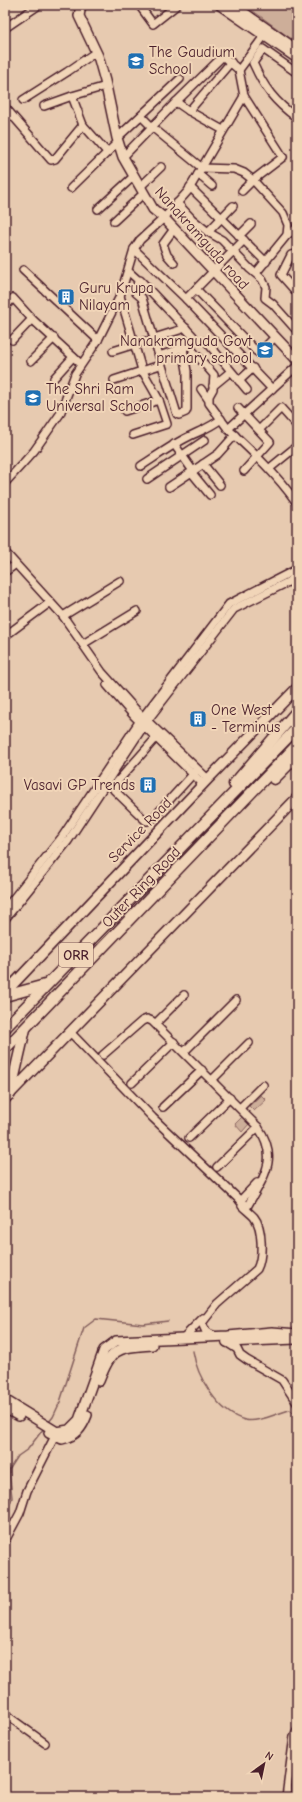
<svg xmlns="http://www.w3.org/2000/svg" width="302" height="1802" font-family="'Comic Neue',sans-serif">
  <rect width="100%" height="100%" fill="#e7cab0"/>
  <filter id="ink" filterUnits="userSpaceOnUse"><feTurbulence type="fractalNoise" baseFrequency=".025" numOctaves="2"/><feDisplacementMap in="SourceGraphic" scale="8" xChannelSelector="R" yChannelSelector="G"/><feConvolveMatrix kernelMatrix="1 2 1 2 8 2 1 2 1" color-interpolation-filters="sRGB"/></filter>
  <g filter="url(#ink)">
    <g fill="#cdae99" stroke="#8c6662">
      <path d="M245,5H297V43Z"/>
      <path d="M261,1095L266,1100L254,1111L249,1106Z"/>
      <path d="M242,1117L249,1124L242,1132L235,1124Z"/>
    </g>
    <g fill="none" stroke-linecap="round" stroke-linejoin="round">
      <g stroke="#825d5b" stroke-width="1.5">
        <path d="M193,1351C197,1377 218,1413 245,1420C258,1423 277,1413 290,1410L297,1415"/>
        <path d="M48,1423L53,1417L60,1402L84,1328L96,1319L143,1324L168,1321"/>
        <path d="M5,1517L12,1498L9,1470L18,1456L28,1449L44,1428"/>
      </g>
      <g stroke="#4a1f2b" stroke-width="10">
        <g id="minor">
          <path d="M139,5L153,24L177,5"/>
          <path d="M5,28L39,5"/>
          <path d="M297,73L263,49L253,63C264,88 275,102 297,118"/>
          <path d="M106,86L72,96L83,125L107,152"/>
          <path d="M23,100L67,72L96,52"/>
          <path d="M176,102L189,111L223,130"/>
          <path d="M44,106L72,96"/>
          <path d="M5,107L51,160L55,159L83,125"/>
          <path d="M189,111L231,62"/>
          <path d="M141,116L152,127L202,168L234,169L244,173L253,180L283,213L288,225L287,235L256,273"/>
          <path d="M117,138L180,79"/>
          <path d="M123,157L176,102L222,57L225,58L239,70"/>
          <path d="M198,174L212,186"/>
          <path d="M140,187L161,167"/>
          <path d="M190,187L266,262"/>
          <path d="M71,188L118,142"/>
          <path d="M242,191L253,180L283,157L244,96L239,70L264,36"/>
          <path d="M177,203L192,219L208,232L222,240L250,269L262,279L266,287L265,298L273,304L297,331"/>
          <path d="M98,209L134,176"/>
          <path d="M114,221L143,194"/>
          <path d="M174,229L163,244L167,255L174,263"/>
          <path d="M208,232L233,206"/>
          <path d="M287,235L297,228"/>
          <path d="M239,236L251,224"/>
          <path d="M134,249L186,299L272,389"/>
          <path d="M297,254L291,255L281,275L297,293"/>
          <path d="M23,270L98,340"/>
          <path d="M128,271L138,280H140L193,336V343L191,345L159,356L142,298L136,293L138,280"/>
          <path d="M196,289L256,351L259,353L275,337"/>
          <path d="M120,296L142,370L159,400L167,424L133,435"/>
          <path d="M186,299L244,240"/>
          <path d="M5,307L13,298L32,319L81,364"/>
          <path d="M154,338L186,328"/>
          <path d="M12,340L32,319"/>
          <path d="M206,341L247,390"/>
          <path d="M113,351L145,341"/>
          <path d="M193,351L214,375L213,389L209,396V403L228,429"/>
          <path d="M159,356L177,414L179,415L186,412L187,409V371L183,348"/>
          <path d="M31,361L54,338"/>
          <path d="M297,366L228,429C254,453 276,474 297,503"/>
          <path d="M54,378L73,357"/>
          <path d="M114,380L157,366"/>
          <path d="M239,381L253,368"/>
          <path d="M213,386L230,372"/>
          <path d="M201,389L208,399"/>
          <path d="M238,408L270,442L244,471"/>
          <path d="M125,411L159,400"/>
          <path d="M262,427L281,408L297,426"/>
          <path d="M203,464L220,485"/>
          <path d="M141,466C155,457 169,447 184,439C197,432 210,428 221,419"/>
          <path d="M270,468L297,446"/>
          <path d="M193,471L218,454L235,435"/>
          <path d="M192,473L210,495"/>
          <path d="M147,479L205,440"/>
          <path d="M5,483L34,451L60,414L75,374L98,340L120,296L134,249L140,240L164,218L188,191L244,96"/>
          <path d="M169,487L193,471L174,444"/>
          <path d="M5,552L63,616L102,672L137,711L208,779"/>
          <path d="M5,572L12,567"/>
          <path d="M63,616L120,581"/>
          <path d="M5,636L48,604"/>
          <path d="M83,644L137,611"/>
          <path d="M107,685L134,716L203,784"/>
          <path d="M156,738L117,782L114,790L145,820L147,821L153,818L195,772"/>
          <path d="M5,909L62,837L139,722L229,604L297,569"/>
          <path d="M5,919L68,841L147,721L234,609L290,581L297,574"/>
          <path d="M156,1023L184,995"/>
          <path d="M70,1032L153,1118L247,1207C263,1178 280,1159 258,1127L152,1021L147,1019L142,1021L103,1055"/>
          <path d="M184,1052L236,1000"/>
          <path d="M212,1080L249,1043"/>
          <path d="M132,1083L174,1042"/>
          <path d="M163,1107L202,1070"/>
          <path d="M240,1108L263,1085"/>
          <path d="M189,1138L230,1098"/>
          <path d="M217,1167L258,1127"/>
          <path d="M240,1201L257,1183"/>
          <path d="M200,1322L202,1323L206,1332L215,1336"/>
          <path d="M202,1323L217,1304L257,1269C263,1257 263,1228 254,1217C250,1213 245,1209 242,1206"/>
          <path d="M183,1338L203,1318"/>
          <path d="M226,1342L237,1349L240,1355L247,1360L282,1380L297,1403"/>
          <path d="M5,1541L20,1513L27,1491L57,1432"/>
          <path d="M5,1714L45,1743"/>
          <path d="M286,1797L294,1736L297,1730"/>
        </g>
      </g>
      <g stroke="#4a1f2b" stroke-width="12">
        <g id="major">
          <path d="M81,5L79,16L98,56L105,81L117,138L123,157L153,209L164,218L297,360"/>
          <path d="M220,5L297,58"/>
          <path d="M233,5L297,50"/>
          <path d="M5,993L208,779L297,688"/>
          <path d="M5,1099L297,798"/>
          <path d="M227,1342L296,1339"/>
          <path d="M99,1381C112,1346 118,1348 152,1345"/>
          <path d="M5,1400L57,1432L69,1430L79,1420L104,1350L116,1341L228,1336L272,1332L297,1334"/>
          <path d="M5,1408L19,1416"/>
          <path d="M49,1433L62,1439C76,1436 82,1428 87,1415"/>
        </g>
      </g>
      <g stroke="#4a1f2b" stroke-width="13">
        <g id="highway">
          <path d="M274,779L297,756"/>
          <path d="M234,784L297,711"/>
          <path d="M5,996L45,985"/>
          <path d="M5,1028L297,728"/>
          <path d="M5,1049L297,745"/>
          <path d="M10,1094L25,1029"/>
        </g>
      </g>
      <use href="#minor" stroke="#f1d5b8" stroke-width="7"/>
      <use href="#major" stroke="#f1d5b8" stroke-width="9"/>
      <use href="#highway" stroke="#f1d5b8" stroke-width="10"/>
    </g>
  </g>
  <defs>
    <g id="school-square" transform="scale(0.9)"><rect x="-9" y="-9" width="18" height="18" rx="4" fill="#1f6fb2" stroke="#f1d5b8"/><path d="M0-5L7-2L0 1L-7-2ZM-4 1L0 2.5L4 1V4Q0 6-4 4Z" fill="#fff"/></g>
    <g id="building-square" transform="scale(0.9)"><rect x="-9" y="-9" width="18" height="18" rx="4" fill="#1f6fb2" stroke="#f1d5b8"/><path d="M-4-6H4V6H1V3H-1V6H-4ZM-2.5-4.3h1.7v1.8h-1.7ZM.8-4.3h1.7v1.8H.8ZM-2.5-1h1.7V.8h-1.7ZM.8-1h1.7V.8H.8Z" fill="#fff"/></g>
  </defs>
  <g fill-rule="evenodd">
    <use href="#school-square" x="136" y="61"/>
    <use href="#building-square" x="66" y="297"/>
    <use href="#school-square" x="265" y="350"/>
    <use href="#school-square" x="33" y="398"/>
    <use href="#building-square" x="198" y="719"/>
    <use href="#building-square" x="148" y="785"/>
  </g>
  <g text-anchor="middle" stroke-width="4" stroke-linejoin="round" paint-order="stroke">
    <rect fill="#f1d5b8" stroke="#7c5655" stroke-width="1" x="59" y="943" width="34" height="24" rx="3"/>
    <g font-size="14" font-weight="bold" fill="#4a1f2b">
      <text x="76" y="960">ORR</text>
    </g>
    <g font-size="15" fill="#4a1f2b" stroke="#f1d5b8" text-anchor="start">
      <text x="149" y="57">The Gaudium<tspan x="149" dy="17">School</tspan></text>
      <text x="79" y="293">Guru Krupa<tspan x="79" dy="17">Nilayam</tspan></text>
      <text x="252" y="346" text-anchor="end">Nanakramguda Govt<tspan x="252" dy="17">primary school</tspan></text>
      <text x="46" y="394">The Shri Ram<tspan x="46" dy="17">Universal School</tspan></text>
      <text x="211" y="715">One West<tspan x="211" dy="17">- Terminus</tspan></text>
      <text x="135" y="790" text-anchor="end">Vasavi GP Trends</text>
    </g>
    <g font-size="15" fill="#4a1f2b" stroke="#f1d5b8">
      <text transform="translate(202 238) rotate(48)" y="5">Nanakramguda road</text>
      <text transform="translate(140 830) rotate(-46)" y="5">Service Road</text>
      <text transform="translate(141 887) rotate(-46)" y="5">Outer Ring Road</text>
    </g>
  </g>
  <rect width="302" height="1802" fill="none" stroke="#f1d5b8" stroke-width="20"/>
  <rect x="10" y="10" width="282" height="1782" fill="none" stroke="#4a1f2b" stroke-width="1.5" filter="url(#ink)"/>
  <g transform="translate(264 1764) rotate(33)" stroke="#f1d5b8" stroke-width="3" paint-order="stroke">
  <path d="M0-3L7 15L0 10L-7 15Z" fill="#4a1f2b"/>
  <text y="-6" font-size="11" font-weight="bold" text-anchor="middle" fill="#4a1f2b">N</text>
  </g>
</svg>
